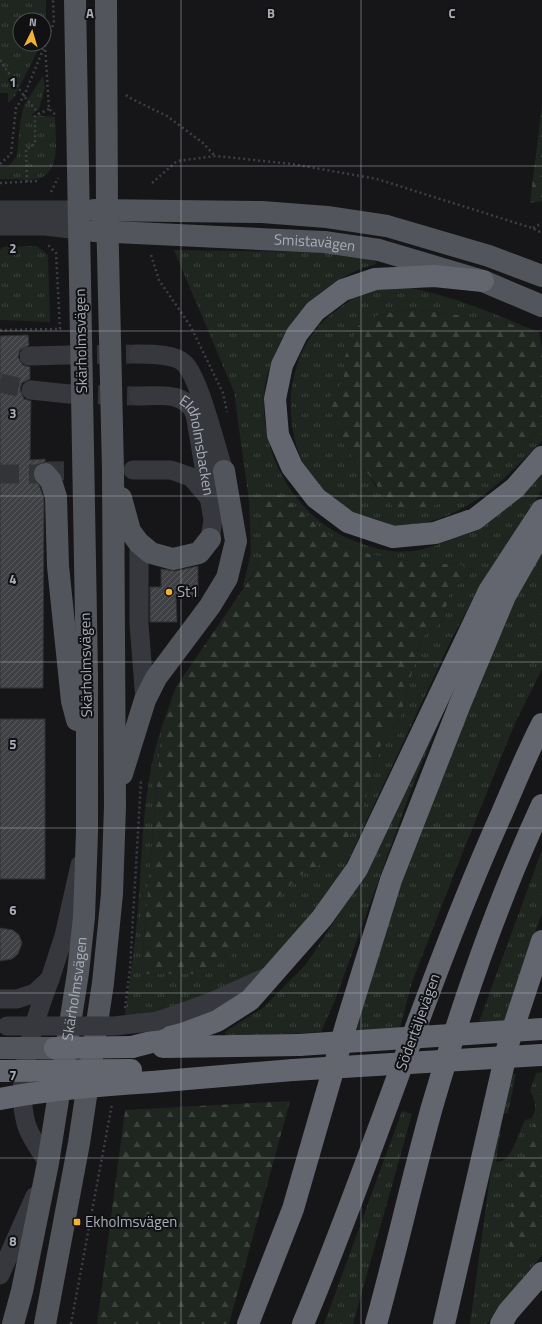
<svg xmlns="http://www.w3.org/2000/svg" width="542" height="1324" font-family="'Titillium Web',sans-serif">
  <defs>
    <pattern id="grass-tufts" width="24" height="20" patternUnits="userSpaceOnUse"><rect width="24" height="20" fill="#1e261f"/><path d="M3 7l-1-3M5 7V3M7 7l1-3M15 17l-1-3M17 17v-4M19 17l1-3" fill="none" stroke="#3c433d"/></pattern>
    <pattern id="forest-firs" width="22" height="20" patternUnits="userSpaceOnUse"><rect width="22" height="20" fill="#1e261f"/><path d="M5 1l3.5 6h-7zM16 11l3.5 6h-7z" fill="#3c433d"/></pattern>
    <pattern id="building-hatch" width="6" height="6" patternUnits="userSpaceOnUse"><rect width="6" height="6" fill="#404145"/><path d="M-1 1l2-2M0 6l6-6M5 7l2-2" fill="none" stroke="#595a5e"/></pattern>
  </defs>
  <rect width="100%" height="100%" fill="#161618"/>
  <g fill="url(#grass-tufts)">
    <path d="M0,0H46V34L44,38V20H20V44H41L15,96L8,103V93H0Z"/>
    <path d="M43,76L45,88L39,109L31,115L55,117C55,135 62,168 41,178C33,181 10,179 0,179V167H8L17,156L20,123L24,105Z"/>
    <path d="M37,246L48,255L50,322L0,320V250L3,247Z"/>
    <path d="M174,250L315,252L363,257L376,262L377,264C354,269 337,280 319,294C295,314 282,333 272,363C270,368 267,374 266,380C254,446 293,519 357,542C381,551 402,555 427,548C470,537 508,499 542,472V490L482,583L452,638L338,882L279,954L256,973L224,993L149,1015H125C130,980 135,945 138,909C143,848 142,785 162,726L141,974H199L300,875L339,855L361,814L384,734L399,722L421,638L443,621L450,591L474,571L462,565C425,562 376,561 343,544C325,535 313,519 298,508C288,500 277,495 268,487L260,511L262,550L256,570L243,587L251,553L249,501L234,392Z"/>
    <path d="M404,287C447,294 486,310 526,327L446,313L409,309L378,315L344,359V381L330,397V409L352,457L366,471L376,487L525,444L542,425V441C517,466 493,492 461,509C433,524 396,532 365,521C357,518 349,510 343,505C334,498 320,491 314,483C283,439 282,369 318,327C326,318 335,311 345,304C353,299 362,291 371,288C380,285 394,287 404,287Z"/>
    <path d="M542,550V669L516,721L464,849L412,982L400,1028L357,1030L364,987L411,850L523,581Z"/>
    <path d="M447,703L413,785L336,998L321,1032L233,1037L226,1035L225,1032L228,1030L264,1007L307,963L341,911Z"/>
    <path d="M542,850V913L504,1021L479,1022Z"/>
    <path d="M542,1072V1255L487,1324H470L492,1162L507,1074H516L508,1113L503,1114L496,1162C512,1163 518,1133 525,1120L532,1118C537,1107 536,1102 530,1091L536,1073Z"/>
    <path d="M402,1111L412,1114L353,1324H324Z"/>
  </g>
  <g fill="url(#forest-firs)">
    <path d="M542,105V201L530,203Z"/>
    <path d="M409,309L446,313L526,327L539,332L542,348V425L525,444L462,495L420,511L395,510L366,471L352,457L330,409V397L344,381V359L358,326L378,315Z"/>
    <path d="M268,487C277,495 288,500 298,508C313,519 325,535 343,544C376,561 425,562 462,565L474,571L450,591L443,621L421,638L399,722L384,734L361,814L339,855L300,875L268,907L229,959L199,974H141L162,726L176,687L256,570L262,550L260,511L264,490Z"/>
    <path d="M290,1101L229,1324H97L125,1110Z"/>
    <path d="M541,1101L542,1221L509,1263L512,1198Z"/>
  </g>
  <g fill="url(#building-hatch)" stroke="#303034">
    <path d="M28,335L29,345L20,350L18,357L23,365L30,367V379L22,383L20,389L24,399L31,401L30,460L45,459V462L37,465L33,470V476L40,487L44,499L43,688H0V336Z"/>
    <path d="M198,566V597H176L177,622H150V587H161V569L175,571Z"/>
    <rect x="0" y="719" width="45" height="160"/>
    <path d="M0,928L13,930L19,935L22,943L18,954L12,959L0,961Z"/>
  </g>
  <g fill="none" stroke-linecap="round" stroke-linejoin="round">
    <g stroke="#333438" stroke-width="19" stroke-dasharray="19 10" stroke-linecap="butt">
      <path d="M68,355L138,354"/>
      <path d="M0,383L31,390"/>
      <path d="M69,394L139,396"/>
      <path d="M45,471L127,470"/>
      <path d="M0,474H45"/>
    </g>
    <g stroke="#3d3f44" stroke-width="2.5" stroke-dasharray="2 3" stroke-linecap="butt">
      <path d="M45,45L49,109L57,116"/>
      <path d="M0,60L24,96L39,114"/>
      <path d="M126,95L128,97L167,116L203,143L215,156"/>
      <path d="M0,164L11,154L16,108L24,96L54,23L53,0"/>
      <path d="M27,182L26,149L35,144V116L49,109"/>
      <path d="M0,183L39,181"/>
      <path d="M152,183L177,161L216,156L292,164L377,179L532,228L542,233"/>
      <path d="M51,192L58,178"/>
      <path d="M533,228L542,223"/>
      <path d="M151,255L159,280L191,327L223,393L227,412"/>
      <path d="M0,330L60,329L56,253L48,245"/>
      <path d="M125,1008L130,969L141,780"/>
      <path d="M71,1324L112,1104"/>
    </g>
    <g stroke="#37383d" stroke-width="19">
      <path d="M0,210H78"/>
      <path d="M0,226H45L79,230"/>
      <path d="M138,354C151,354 176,354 185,364C200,380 216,448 224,471"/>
      <path d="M29,356L68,355"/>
      <path d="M31,390L69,394"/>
      <path id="s1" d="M139,396C160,396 185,391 195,414L213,520L210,539"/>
      <path d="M133,470H171L191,477L210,499"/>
      <path d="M139,543V624L145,700"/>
      <path d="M0,999H17L35,993L50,979L64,936L80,865"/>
      <path d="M158,1021L211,1002L273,974"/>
      <path d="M45,1171L48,1163C41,1151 29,1136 26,1123C14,1080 35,1019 50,979"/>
      <path d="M0,1275L35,1196"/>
    </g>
    <g stroke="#53555c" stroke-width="22">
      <path d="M94,210L262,212L327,217L387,226L489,256L542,276"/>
      <path id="s2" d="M94,231L324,242L379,250L483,281L542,306"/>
      <path d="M45,474L51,481L56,497L58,566L72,701L77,720"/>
      <path d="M121,498L130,531L139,543L151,553L173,559L199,553L210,539"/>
      <path d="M122,774L145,700L156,678L210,606L227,578L236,541L224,471"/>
      <path id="s3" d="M13,1324L22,1291L48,1163L78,973L84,917L87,832V674L75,0"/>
      <path d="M45,1324L79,1143L103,983L112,894L115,806L113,470L107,210L106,0"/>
    </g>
    <g stroke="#63666e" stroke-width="22">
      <path d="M483,281L434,276L375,279L343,290L315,311L297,334L282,365L275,399L278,435L292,467L316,498L348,522L393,537L435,533L475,519L515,488L542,457"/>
      <path d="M132,1047L182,1034L217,1021L250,1000L322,918L357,869L489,591L542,510"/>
      <path d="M163,1047L299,1045"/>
      <path d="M152,1082L293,1070"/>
      <path d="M248,1324L293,1209L347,1022L391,880L460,704L505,596L542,531"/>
      <path d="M303,1324C374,1155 427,980 502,813C515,783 527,753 542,724"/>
      <path d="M376,1324C396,1252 412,1179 432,1107C462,1004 497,902 542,805"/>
      <path d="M444,1324L509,1041L542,941"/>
      <path d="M501,1324L508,1312L542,1273"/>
    </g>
    <path stroke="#37383d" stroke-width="19" d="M7,1026H114L158,1021"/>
    <path stroke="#53555c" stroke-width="22" d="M0,1048H55"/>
    <g stroke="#63666e" stroke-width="22">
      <path d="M299,1045L542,1029"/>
      <path d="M55,1048L132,1047"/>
      <path d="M293,1070L541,1055"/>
      <path d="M0,1071L131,1070"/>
      <path d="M0,1099C50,1089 101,1085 152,1082"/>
    </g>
  </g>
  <path fill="none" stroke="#a8adb8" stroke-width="1" stroke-opacity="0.55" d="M181,0V1324M361,0V1324M0,166H542M0,331H542M0,496H542M0,662H542M0,828H542M0,993H542M0,1158H542"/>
  <g fill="#f2b134" stroke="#111113" stroke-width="1.5">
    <circle cx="169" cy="592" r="4"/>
    <rect x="73" y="1218" width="8" height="8" rx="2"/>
  </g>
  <g text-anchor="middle" stroke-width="4" stroke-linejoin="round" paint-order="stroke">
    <g font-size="15" fill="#a8adb8" stroke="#111113">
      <text dy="5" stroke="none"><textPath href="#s2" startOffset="221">Smistavägen</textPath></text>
      <text transform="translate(81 341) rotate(-91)" y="5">Skärholmsvägen</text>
      <text dy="5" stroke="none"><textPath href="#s1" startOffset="94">Eldholmsbacken</textPath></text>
      <text transform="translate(86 665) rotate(-91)" y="5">Skärholmsvägen</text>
      <text dy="5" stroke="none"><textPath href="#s3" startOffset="341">Skärholmsvägen</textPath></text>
      <text transform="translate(418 1022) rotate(-70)" y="5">Södertäljevägen</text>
    </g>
    <g font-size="15" fill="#a8adb8" stroke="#111113" text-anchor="start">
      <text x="177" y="597">St1</text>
      <text x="85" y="1227">Ekholmsvägen</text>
    </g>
  </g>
  <g font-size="13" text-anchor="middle" font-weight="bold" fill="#a8adb8" stroke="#111113" stroke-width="4" stroke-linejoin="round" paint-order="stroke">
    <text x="90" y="18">A</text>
    <text x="271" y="18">B</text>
    <text x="452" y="18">C</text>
    <text x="13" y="87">1</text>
    <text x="13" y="253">2</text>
    <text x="13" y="418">3</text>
    <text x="13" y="584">4</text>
    <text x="13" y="749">5</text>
    <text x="13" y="915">6</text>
    <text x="13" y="1080">7</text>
    <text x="13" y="1246">8</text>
  </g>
  <g transform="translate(32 32) rotate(5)"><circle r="19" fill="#111113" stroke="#4d4f55"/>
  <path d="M0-3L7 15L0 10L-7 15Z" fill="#f2b134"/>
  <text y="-6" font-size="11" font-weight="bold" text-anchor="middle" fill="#a8adb8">N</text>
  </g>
</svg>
